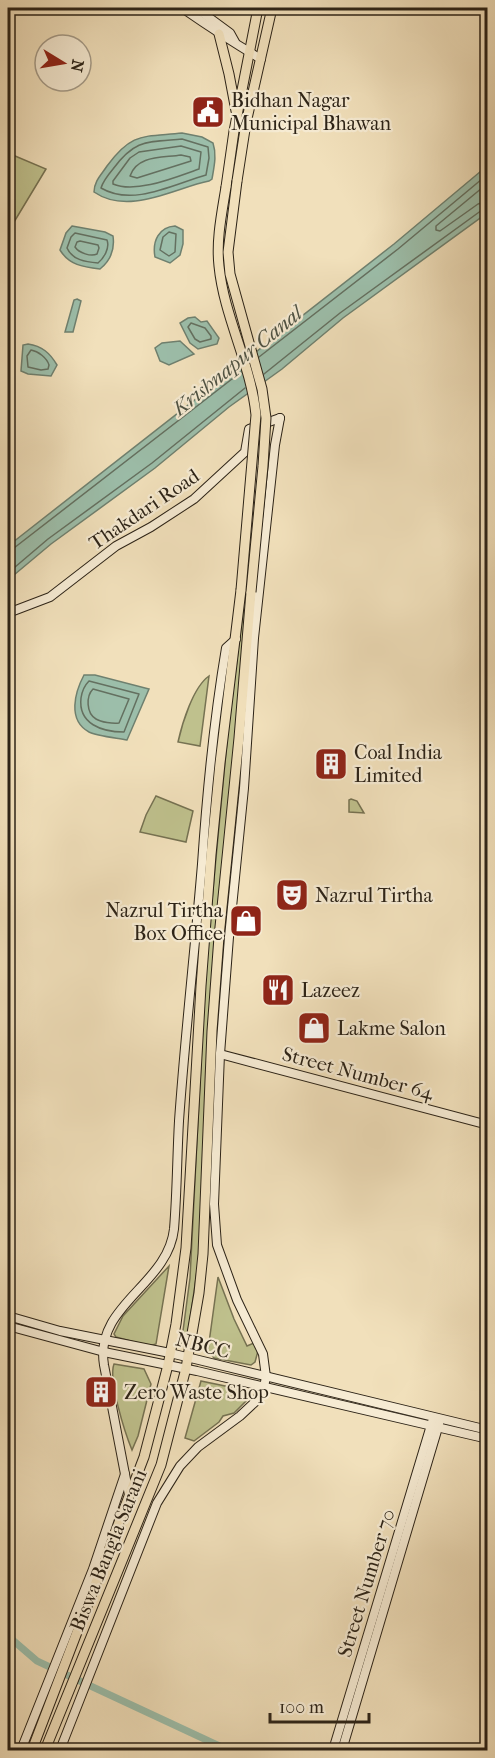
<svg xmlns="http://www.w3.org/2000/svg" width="495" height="1758" font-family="'IM FELL French Canon',serif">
  <rect width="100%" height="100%" fill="#f1e0bb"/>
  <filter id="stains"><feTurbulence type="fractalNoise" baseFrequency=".00333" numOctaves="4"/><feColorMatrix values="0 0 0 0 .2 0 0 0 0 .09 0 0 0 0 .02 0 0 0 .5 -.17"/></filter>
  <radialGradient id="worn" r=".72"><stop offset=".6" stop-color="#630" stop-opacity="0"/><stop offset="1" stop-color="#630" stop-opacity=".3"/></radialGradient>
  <g fill="#bfc18d" stroke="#767252" stroke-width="1.5">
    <path d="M8,153L46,169L8,232Z"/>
    <path d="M243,612H246L198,1264L186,1347L181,1346L190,1278L206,964L228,731Z"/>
    <path d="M209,676L200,746L178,742C182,724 193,687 209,676Z"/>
    <path d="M156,796L193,811L186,842L140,832L146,815Z"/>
    <path d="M351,799L357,801L364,813L349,812V800Z"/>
    <path d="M169,1266L156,1344L149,1346L116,1337L114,1334L123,1316Z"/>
    <path d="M218,1277L234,1319L247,1346L254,1343L258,1351L255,1362L251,1365L214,1358L208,1350Z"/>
    <path d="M114,1364L144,1369L151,1384L138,1436L132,1450C125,1433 108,1380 114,1364Z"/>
    <path d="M201,1381L249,1391L251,1396L234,1413L223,1416L219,1422L194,1441L185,1438Z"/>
  </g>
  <g fill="#9cbeaa" stroke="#6f806f" stroke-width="1.5">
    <path d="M182,133L202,137L213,143C217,155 214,167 212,179L209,181C174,188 129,216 94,192C94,181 102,174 107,166C132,132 143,137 182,133Z"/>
    <path d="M487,166V213L343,318L282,369L229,407L155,468L51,544L8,580V546L394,244Z"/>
    <path d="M72,226L105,232L113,236C115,250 110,261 100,269C83,267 69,265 60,250L66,233Z"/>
    <path d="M175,226L183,230V244L180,255L170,263L155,257C152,241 159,227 175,226Z"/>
    <path d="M77,299L81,301L73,332H65L74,300Z"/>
    <path d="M195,317L201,322L207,321L219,338L217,344L198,349L190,343L180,323L188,318Z"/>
    <path d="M180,341L194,354L169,365L160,361L155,348L162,343Z"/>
    <path d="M28,344C42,346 50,353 57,365L51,376L28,374L21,371L23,345Z"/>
    <path d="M84,675H95L149,689L127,740C117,738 97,736 89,732C67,720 75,692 84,675Z"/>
  </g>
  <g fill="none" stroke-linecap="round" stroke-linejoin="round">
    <g stroke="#647060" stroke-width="1.5">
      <path d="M182,139L208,147L209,158L206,175C174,184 133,207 101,188C103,181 108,175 113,169C135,139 147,142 182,139Z"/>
      <path d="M181,146L201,152L199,169C176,177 136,194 113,184V181L130,158L139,152Z"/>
      <path d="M181,155L190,157L191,161L137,178L130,176C137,155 162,158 181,155Z"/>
      <path d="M488,183L436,226V230L440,231L478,204L488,201"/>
      <path d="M169,232L176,234L175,252L169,256L160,250L163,237Z"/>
      <path d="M75,233L107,240C110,248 104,258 98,263C86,262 72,260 67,248L71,237Z"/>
      <path d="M80,241L98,245L99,248L97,254C91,257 79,253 75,247L77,242Z"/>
      <path d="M191,323L205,328L211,336V339L200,342L195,339L188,327Z"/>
      <path d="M31,350C38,351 47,358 49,365L48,369L41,370L28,367L27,356Z"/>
      <path d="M259,357L398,249L488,174"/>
      <path d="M264,374L340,313L482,210L488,209"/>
      <path d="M8,550L14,548L241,372"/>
      <path d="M8,573L48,539L152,463L245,388"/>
      <path d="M89,681L139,694L124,732C102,732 78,724 81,698C82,691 84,686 89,681Z"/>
      <path d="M93,689L129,699L119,723C113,724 101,722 96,719C86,713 86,696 93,689Z"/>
    </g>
    <path stroke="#9cbeaa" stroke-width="7" d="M8,1636L37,1661L228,1750"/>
    <g stroke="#2c2317" stroke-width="10">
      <g id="secondary">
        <path d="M182,8C208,26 234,43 261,59"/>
        <path d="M196,8L230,33L235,42"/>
        <path d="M8,613L50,597L116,546L151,527L194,499L245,452L249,429L280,418"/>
        <path d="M220,1054L488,1125"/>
        <path d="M8,1316L60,1331L170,1353L488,1430"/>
        <path d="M8,1326L104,1352L197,1371L488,1439"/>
        <path d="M129,1495L104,1365C94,1305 168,1285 174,1229C177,1193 177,1157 179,1121C185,1035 195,949 202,864C207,791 214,719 226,648L236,639"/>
        <path d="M21,1750L93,1569L125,1474"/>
        <path d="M60,1750L157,1503L180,1466L198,1447L240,1416L255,1402L264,1387L266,1377L263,1354L237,1300L217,1245L214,1204L220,1054L229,937L244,788L254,638L275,445L280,418"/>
        <path d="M333,1750L432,1422"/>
        <path d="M342,1750L439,1424"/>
      </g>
    </g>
    <g stroke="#2c2317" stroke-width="11">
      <g id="primary">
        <path d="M219,34L229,74L236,111"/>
        <path d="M237,181L246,123L272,8"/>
        <path d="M226,187L234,131L258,8"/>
        <path d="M32,1750L144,1457L168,1365L176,1324L186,1248L201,986L211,855L220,763L241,590"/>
        <path d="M45,1750L161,1465L186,1368L199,1293L203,1254L212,1031L219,937L239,738L251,592"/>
      </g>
    </g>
    <use href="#secondary" stroke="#f6ebd3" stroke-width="8"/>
    <use href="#primary" stroke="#f1e0bb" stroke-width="9"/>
    <g stroke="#2c2317" stroke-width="11" stroke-linecap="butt">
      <g id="primary-bridge">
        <path d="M237,181L228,252L230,274L262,389L266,418L263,466L251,592"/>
        <path d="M226,187C222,212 216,240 219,266C224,317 251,364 256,415L241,590"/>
      </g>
    </g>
    <use href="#primary-bridge" stroke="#f1e0bb" stroke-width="9"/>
  </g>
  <defs>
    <g id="civic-square" transform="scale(1.725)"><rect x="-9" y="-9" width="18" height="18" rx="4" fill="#8f2418" stroke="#f6ebd3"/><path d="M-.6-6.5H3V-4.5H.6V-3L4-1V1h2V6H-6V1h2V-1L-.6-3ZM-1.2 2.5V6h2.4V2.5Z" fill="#fff"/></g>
    <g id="building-square" transform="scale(1.725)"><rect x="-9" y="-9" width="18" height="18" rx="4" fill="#8f2418" stroke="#f6ebd3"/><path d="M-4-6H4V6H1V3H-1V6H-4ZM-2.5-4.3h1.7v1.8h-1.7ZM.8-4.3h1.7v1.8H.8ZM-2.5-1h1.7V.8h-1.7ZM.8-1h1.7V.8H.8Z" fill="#fff"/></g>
    <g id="theatre-square" transform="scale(1.725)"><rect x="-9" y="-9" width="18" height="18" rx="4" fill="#8f2418" stroke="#f6ebd3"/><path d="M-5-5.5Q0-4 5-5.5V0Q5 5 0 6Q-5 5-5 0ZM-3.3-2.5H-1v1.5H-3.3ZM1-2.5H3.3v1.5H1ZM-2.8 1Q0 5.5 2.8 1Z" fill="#fff"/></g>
    <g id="shop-square" transform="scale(1.725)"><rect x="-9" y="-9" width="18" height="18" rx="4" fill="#8f2418" stroke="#f6ebd3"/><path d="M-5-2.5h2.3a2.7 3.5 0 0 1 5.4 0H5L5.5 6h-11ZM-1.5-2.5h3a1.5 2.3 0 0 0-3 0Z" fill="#fff"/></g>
    <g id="restaurant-square" transform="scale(1.725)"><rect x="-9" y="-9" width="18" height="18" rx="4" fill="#8f2418" stroke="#f6ebd3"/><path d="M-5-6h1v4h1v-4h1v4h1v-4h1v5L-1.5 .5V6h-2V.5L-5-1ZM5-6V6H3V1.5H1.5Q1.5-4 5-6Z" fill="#fff"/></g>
  </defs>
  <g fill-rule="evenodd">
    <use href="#civic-square" x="208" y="112"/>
    <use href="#building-square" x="331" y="764"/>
    <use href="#theatre-square" x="292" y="895"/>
    <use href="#shop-square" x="246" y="921"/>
    <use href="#restaurant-square" x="278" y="990"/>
    <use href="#shop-square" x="314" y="1028"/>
    <use href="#building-square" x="101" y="1392"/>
  </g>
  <g text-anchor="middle" stroke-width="4.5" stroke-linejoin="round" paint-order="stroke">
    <g font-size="20" fill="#2c2317" stroke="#f6ebd3" text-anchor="start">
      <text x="231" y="107">Bidhan Nagar<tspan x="231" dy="23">Municipal Bhawan</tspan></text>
      <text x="354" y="759">Coal India<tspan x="354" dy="23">Limited</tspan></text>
      <text x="315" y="902">Nazrul Tirtha</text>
      <text x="223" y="917" text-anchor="end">Nazrul Tirtha<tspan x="223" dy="23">Box Office</tspan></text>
      <text x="301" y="997">Lazeez</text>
      <text x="337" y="1035">Lakme Salon</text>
      <text x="124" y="1399">Zero Waste Shop</text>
    </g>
    <g font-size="20" fill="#2c2317" stroke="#f6ebd3">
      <text transform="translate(144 509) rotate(-34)" y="7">Thakdari Road</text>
      <text transform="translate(358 1073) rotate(15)" y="7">Street Number 64</text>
      <text transform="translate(203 1345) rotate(14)" y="7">NBCC</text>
      <text transform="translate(108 1550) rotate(-68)" y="7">Biswa Bangla Sarani</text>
      <text transform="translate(366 1583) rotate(-73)" y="7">Street Number 70</text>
    </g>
    <g font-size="21" font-style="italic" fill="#4e5243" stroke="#f6ebd3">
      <text transform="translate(237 361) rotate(-39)" y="7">Krishnapur Canal</text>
    </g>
  </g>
  <rect width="495" height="1758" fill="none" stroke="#f1e0bb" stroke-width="30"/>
  <rect x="9" y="9" width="477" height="1740" fill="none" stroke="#2c2317" stroke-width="3"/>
  <rect x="15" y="15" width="465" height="1728" fill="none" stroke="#2c2317" stroke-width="1.5"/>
  <g transform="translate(63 63) rotate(101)"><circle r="28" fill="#f6ebd3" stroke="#a59b88" stroke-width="1.5"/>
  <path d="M0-4.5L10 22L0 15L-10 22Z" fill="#8f2418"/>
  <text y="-9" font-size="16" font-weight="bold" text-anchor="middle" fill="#2c2317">N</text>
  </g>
  <path d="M270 1713v9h99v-9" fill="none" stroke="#2c2317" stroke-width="3"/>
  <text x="279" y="1713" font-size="18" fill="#2c2317" stroke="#f6ebd3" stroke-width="4.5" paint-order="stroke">100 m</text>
  <rect width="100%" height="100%" filter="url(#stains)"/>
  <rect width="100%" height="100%" fill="url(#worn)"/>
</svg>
